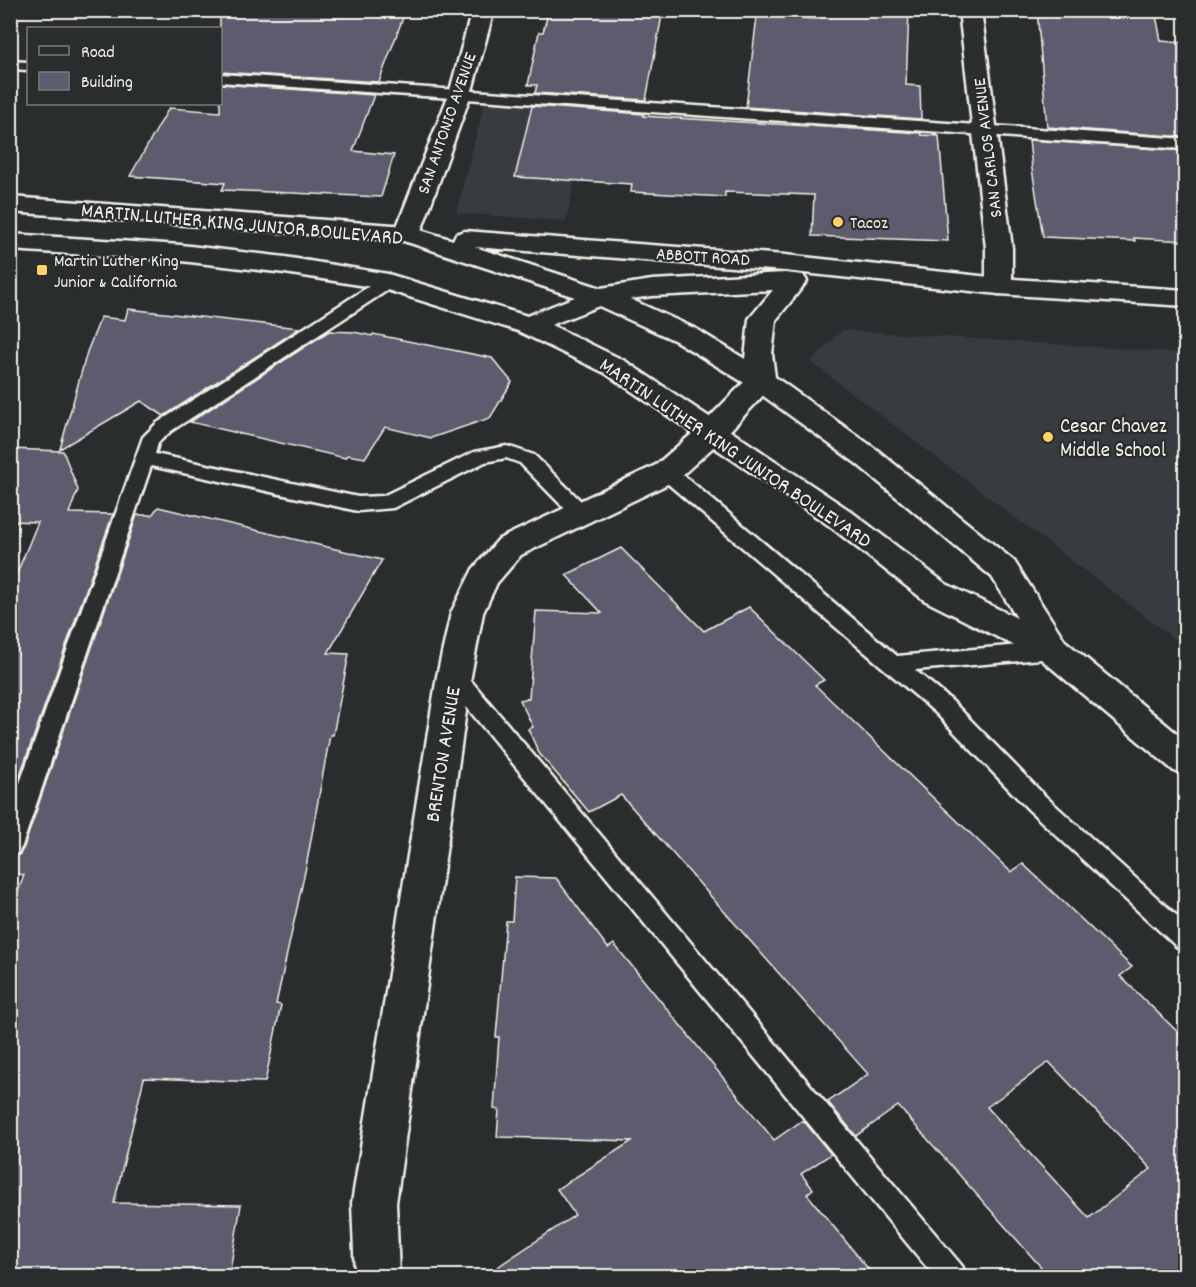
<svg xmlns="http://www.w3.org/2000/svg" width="1196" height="1287" font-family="Dekko,sans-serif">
  <rect width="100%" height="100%" fill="#2a2d2e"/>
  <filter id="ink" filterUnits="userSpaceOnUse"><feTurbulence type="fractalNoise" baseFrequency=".0167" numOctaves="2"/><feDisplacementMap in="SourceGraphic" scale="12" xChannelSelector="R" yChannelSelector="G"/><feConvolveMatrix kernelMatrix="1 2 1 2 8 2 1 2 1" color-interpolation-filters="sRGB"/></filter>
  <g filter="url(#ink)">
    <g fill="#393b41">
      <path d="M485,102L591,109L566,221L456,213Z"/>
      <path d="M842,330L1185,353V647L811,362Z"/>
    </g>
    <g fill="#5b5c6e" stroke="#f4f1e8" stroke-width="1.5" fill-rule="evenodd">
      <path d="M220,10H381L380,13L404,15L379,82L220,72Z"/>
      <path d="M549,10H663L646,100L535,93L537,85H528L539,32H543Z"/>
      <path d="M818,10H909L906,85L920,86L921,119L746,107L757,16L818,19Z"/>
      <path d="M1037,10H1155L1161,41L1185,43V137L1047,127Z"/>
      <path d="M220,84L374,95L353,151L394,155L381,197L222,190L225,183L130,176L169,108L220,112Z"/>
      <path d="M532,106L644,114L643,116L921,133V135L939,136L948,241L812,236L814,195L725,192V197L688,195L631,192L632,184L515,177Z"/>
      <path d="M1029,140L1185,151V241L1134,238L1135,241L1043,237L1032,169Z"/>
      <path d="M128,309L300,328L164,416L141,401L60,449L87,352L101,317L125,320Z"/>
      <path d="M329,331L354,332L372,336L373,334L492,358L512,382L490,418L431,438L385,427L365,458L347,455L345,458L190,422Z"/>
      <path d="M10,449L63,451L78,490L69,513L113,514L10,803V590L38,522L10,521Z"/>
      <path d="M158,507L382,560L328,653L349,654L333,735H330L306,867L276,1004L281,1005L265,1082L144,1078L114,1203L241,1205L229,1276H10V914L24,875L10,872V857L20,854L24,847L137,515H152Z"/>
      <path d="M621,548L704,631L749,607L824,680L815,685L1011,872L1023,864L1132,967L1120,976L1185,1039V1276H1049L898,1106L856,1136L828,1102L868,1074L621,795L589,812L539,753L528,729L533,727L520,700L529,698L536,611L602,613L566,575ZM1049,1062L1151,1169L1089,1218L987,1107Z"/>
      <path d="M515,877L556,878L608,948L614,944L774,1140L803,1120L831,1154L801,1174L813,1189L807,1194L874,1276H484L575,1215L557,1189L632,1141L497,1137L499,1110L494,1109L499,1037H496L506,921H512Z"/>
    </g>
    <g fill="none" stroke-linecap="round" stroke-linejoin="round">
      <g stroke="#f4f1e8" stroke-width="5">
        <g id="lane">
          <path d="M10,61L28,62V70L10,69Z"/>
          <path d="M220,74L1186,139V149L220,82Z"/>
          <path d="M388,277L394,278L396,282L394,286L171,431L158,443L155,454L358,497L383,496L474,452L507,446L534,455L588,508L591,513L588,518L581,520L574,518L520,463L506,458L485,462L393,508L358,511L151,466L22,846L18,853L10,855V811L143,437L157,423L382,278Z"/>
          <path d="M667,466L674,467L897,656L1053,642L1060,644L1064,650L1060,656L1053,658L915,670L952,701L1045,796L1186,924V950L1177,947L1029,810L936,713L660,477L657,472L660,467Z"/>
          <path d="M454,668L462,670L962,1266L966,1276H934L446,682L443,676L446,670Z"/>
        </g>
      </g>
      <g stroke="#f4f1e8" stroke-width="5">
        <g id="street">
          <path d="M472,10H494L471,94L420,234L416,239L407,242L398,239L394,234L449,94Z"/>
          <path d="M959,10H981L1012,248V286L1008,292L999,294L990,292L986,286V248Z"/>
          <path d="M761,372L771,375L775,381L771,387L722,439L678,479L521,555L497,583L483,613L471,676L396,1203L399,1276H355L352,1203L437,676L451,613L473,569L499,539L656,465L702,425L751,375Z"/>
        </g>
      </g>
      <g stroke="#f4f1e8" stroke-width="5">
        <path id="secondary" d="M10,197L407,226L453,240L456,234L465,231L785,255L999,278L1186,290V306L999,294L785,271L475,247L601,288L652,280L785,273L803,275L807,281L776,320L772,354L775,377L877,450L1014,561L1065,641L1186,741V775L1174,771L1041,659L924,600L827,524L605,373L518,331L384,289L285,273L181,261L10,250V234L181,245L285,257L388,274L527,316L575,297L404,241L10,212ZM773,290L749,319L745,359L696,329L630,299L652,296ZM599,306L676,341L751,387L857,464L992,577L1017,618L946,584L849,510L625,361L551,325Z"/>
      </g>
      <use href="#lane" fill="#2a2d2e" fill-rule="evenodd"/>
      <use href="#street" fill="#2a2d2e" fill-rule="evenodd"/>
      <use href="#secondary" fill="#2a2d2e" fill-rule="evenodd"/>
    </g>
  </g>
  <g fill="#ffd166" stroke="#2a2d2e" stroke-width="2">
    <circle cx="838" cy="222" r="6"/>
    <rect x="36" y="264" width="12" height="12" rx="3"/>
    <circle cx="1048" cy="437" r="6"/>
  </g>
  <g text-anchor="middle" stroke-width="4.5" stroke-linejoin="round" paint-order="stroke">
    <g font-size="18" fill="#f4f1e8" stroke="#2a2d2e">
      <text transform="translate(446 123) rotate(-71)" y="6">SAN ANTONIO AVENUE</text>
      <text transform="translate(987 148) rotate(-97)" y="6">SAN CARLOS AVENUE</text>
      <text transform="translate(703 256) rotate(4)" y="6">ABBOTT ROAD</text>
    </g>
    <g font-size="18" fill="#f4f1e8" stroke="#2a2d2e" text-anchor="start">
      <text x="850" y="228">Tacoz</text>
      <text x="54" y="266">Martin Luther King<tspan x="54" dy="21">Junior &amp; California</tspan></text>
    </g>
    <g font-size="21" fill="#f4f1e8" stroke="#2a2d2e">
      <text transform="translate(242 223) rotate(5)" y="7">MARTIN LUTHER KING JUNIOR BOULEVARD</text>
      <text transform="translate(736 452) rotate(34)" y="7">MARTIN LUTHER KING JUNIOR BOULEVARD</text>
      <text transform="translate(442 754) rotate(-81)" y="7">BRENTON AVENUE</text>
    </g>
    <g font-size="21" fill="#f4f1e8" stroke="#2a2d2e" text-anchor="start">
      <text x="1060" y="432">Cesar Chavez<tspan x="1060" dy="24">Middle School</tspan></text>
    </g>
  </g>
  <rect width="1196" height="1287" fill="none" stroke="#2a2d2e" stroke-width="36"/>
  <rect x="18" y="18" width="1160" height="1251" fill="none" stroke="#f4f1e8" stroke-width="2" filter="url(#ink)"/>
  <rect x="27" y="27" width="195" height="78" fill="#2a2d2e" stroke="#7b7b78" stroke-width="1.5"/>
  <rect x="39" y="46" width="30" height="9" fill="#2a2d2e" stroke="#7b7b78" stroke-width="1.5"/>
  <text x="81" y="57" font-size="18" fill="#f4f1e8">Road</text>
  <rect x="39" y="72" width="30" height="18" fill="#5b5c6e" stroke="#7b7b78" stroke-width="1.5"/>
  <text x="81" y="87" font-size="18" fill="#f4f1e8">Building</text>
</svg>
